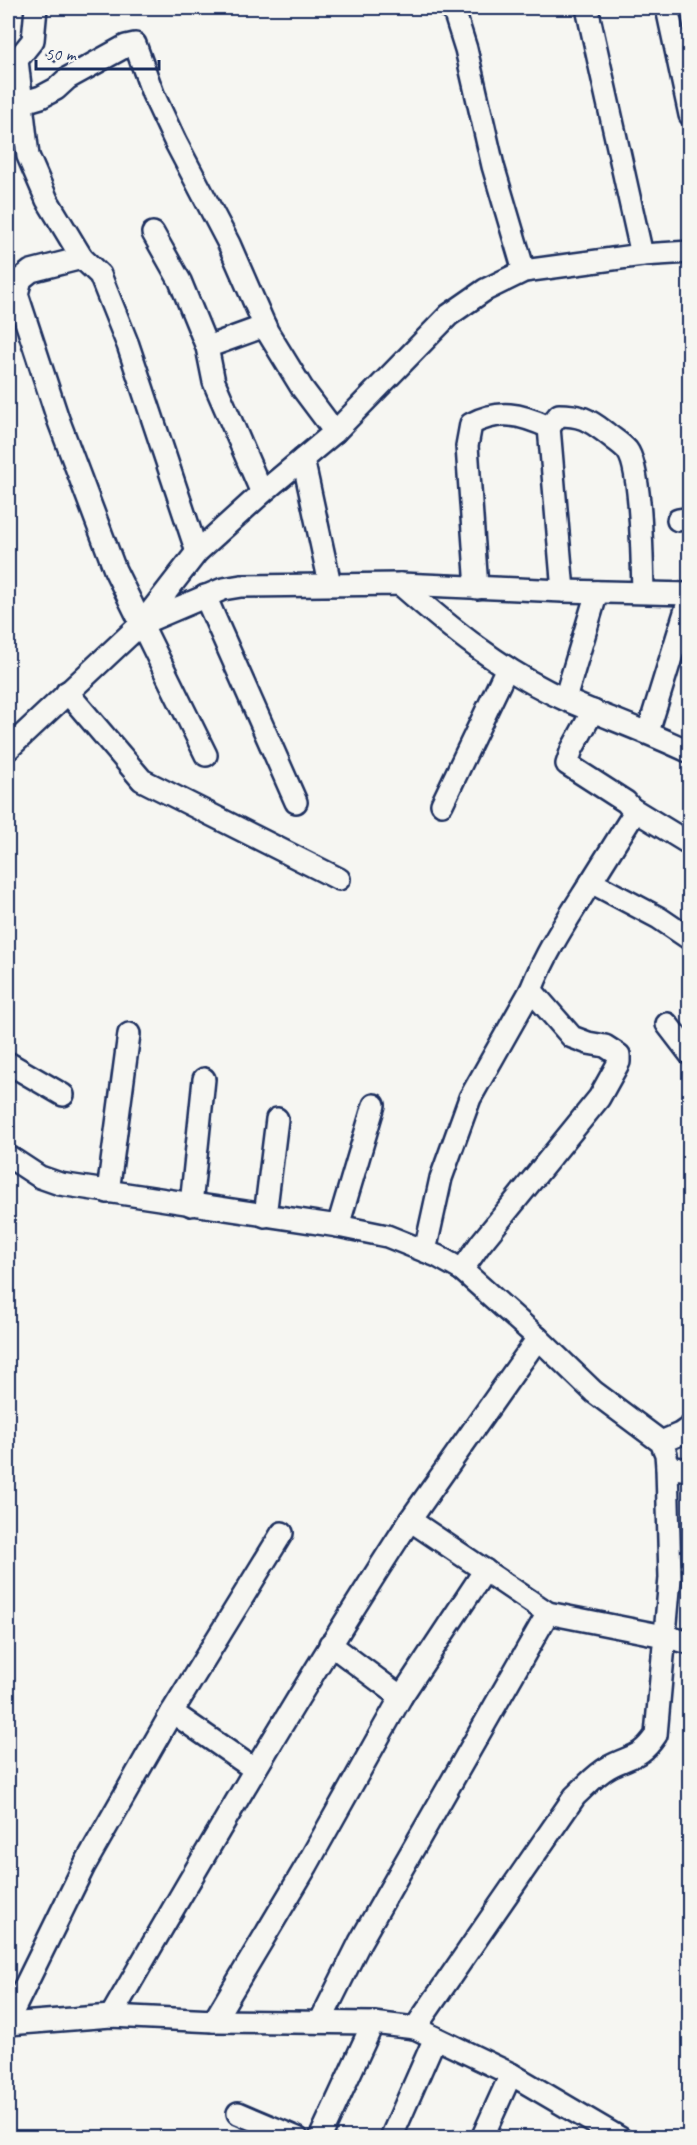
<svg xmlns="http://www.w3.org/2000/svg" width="697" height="2145" font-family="Caveat,sans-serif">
  <rect width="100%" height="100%" fill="#f6f6f2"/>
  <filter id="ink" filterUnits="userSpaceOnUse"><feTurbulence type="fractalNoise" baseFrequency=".0167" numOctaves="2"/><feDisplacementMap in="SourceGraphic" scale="12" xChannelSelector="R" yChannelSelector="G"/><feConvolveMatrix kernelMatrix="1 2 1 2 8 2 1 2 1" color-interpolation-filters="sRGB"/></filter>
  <g filter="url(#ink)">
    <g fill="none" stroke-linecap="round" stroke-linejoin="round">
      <g stroke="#1b2f5e" stroke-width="26">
        <g id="minor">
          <path d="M36,8L33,40L17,60L28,156L47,200L82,258"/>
          <path d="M450,8L454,11L466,49L493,166L524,271"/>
          <path d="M587,8L642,255"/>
          <path d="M667,8L690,115"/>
          <path d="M21,103L41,97L56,89L68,78L126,46L135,44L153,94L175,141L229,244L267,331L302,388L335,432"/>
          <path d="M153,233L180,281L207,347L214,382L262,493"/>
          <path d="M207,347L265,326"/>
          <path d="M549,427L563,591"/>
          <path d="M303,459L330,584"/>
          <path d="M678,520L690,518"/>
          <path d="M197,552L128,345L100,275L82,258L31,271L21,279L17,294L58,419L115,570L206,755"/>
          <path d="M400,584C450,628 502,671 564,699C605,717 648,732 690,752"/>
          <path d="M477,588L467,446L471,424C500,409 520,414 549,427L559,415C580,415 588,419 605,432C612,438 621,443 627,450C642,469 642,564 643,592"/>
          <path d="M205,596L296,802"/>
          <path d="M143,623L223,589L241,586L400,584L563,591L690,594"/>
          <path d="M67,692L142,780L339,879"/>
          <path d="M565,699L597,592"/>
          <path d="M593,711L572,749L567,764L626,802L631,808L633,815L591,882L659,918L690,939"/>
          <path d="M648,732L690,596"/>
          <path d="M8,749L142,623L197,552L262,493L335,432L449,315L485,290L524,271L642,255L690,252"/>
          <path d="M442,804L507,668"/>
          <path d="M631,808L690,844"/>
          <path d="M667,1024L690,1054"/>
          <path d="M8,1063L63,1095"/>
          <path d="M8,1156L40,1177L60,1184L338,1226L387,1236L437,1256L462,1270L538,1338L594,1392L661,1442L666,1454L667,1467L670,1578L656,1735C640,1759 631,1755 609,1767C596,1774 586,1786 575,1796L415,2028"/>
          <path d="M108,1192L129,1034"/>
          <path d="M191,1205L204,1079"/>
          <path d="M265,1216L277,1119"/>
          <path d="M338,1226L374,1105"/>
          <path d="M425,1251L441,1178L470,1098L531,990"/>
          <path d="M462,1270L481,1243L599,1098L619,1062V1055L605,1046L588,1043L572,1037L531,990C546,951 569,917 591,882"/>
          <path d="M661,1442L680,1434L690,1427"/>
          <path d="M667,1467L690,1470"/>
          <path d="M410,1520L538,1338"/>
          <path d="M330,1644L401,1697"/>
          <path d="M172,1712L254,1769"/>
          <path d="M111,2016C208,1848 305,1682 410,1520L548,1613L664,1636L690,1643"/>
          <path d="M8,2021L84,1866L172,1712L282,1533"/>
          <path d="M214,2021L307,1865L401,1697L485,1570"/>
          <path d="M320,2022L360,1942L548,1613"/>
          <path d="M8,2024L111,2016L214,2021L373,2023L415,2028L511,2074L620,2138"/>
          <path d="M238,2113L297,2138"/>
          <path d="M320,2138L373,2023"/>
          <path d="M391,2138L435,2038"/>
          <path d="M482,2138L511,2074"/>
        </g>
      </g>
      <path stroke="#1b2f5e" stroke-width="3" stroke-dasharray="4.5 4.5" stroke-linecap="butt" d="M46,53L57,63"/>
      <use href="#minor" stroke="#f6f6f2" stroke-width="21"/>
    </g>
  </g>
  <rect width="697" height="2145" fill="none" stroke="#f6f6f2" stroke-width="30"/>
  <rect x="15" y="15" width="667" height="2115" fill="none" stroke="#1b2f5e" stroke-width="2" filter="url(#ink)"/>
  <path d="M36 60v9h123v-9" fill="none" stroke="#1b2f5e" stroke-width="3"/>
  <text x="45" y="60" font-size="18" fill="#1b2f5e" stroke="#f6f6f2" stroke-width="4.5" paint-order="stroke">50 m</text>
</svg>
